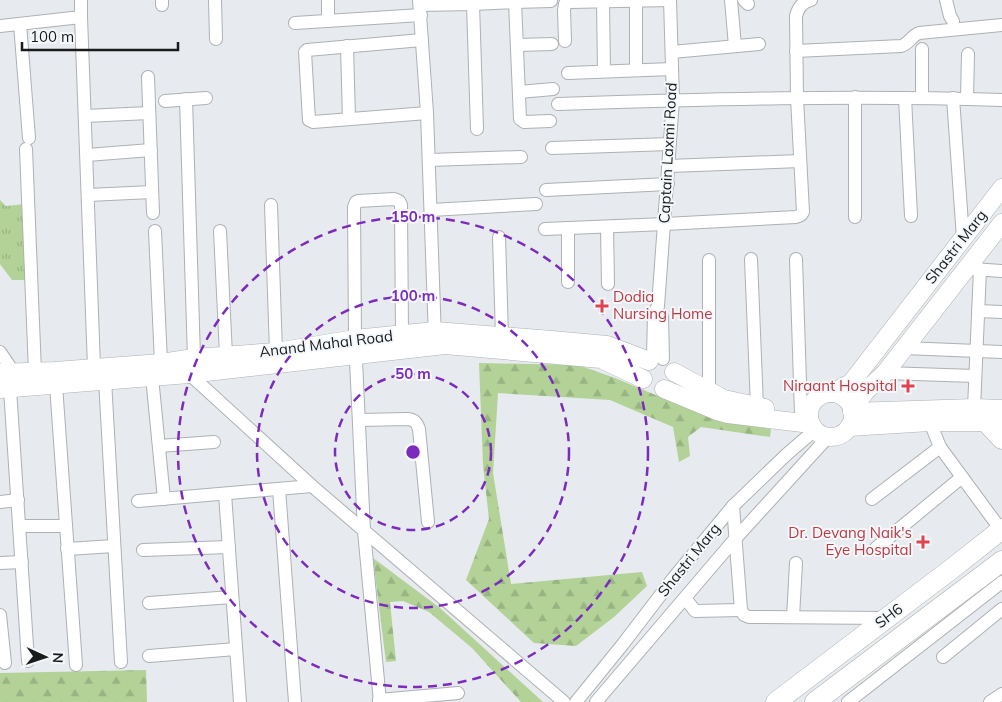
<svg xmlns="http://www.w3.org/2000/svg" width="1002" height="702" font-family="Mulish,sans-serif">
  <defs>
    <pattern id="forest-firs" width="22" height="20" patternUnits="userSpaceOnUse" patternTransform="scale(1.25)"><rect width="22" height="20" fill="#b2d297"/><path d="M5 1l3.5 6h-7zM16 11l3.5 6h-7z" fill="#98b482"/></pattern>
    <pattern id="park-tufts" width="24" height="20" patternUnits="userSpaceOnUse" patternTransform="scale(1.25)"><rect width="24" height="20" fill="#b2d297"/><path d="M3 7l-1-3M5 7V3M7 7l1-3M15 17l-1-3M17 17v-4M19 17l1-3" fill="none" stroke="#98b482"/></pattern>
  </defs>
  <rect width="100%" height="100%" fill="#e7eaee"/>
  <g fill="url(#forest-firs)">
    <path d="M479,363L578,365L615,378L715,420L771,429L770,437L701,427L688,437L690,456L679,462L673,427L610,400L498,393L493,473L511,584L642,572L647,586L614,617L576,646L534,643L466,580L489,519L483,465Z"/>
    <path d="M373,558L440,608L543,702H521L472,648L429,612L403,601L390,602L396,661L386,662Z"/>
    <path d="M146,670L147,702H0V673Z"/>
  </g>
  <path fill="url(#park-tufts)" d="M0,200L6,206L26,204L30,280H12L0,264Z"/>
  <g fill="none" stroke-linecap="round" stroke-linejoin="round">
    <g stroke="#adb1b4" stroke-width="14">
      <g id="street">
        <path d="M81,0V17"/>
        <path d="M215,0L216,39"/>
        <path d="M328,0V21"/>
        <path d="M419,0L427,113L435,338"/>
        <path d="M731,0L735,46"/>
        <path d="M744,0L748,4"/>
        <path d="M946,0L950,16L953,21"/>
        <path d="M636,1V70"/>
        <path d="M515,2L551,1"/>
        <path d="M603,2L604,71"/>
        <path d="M473,4L515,2L520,119L524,122L550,121"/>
        <path d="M162,5V0"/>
        <path d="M420,5L473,4L477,129"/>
        <path d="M295,23L421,15"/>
        <path d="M20,24L29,138"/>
        <path d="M0,26L81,17L94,367"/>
        <path d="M422,40L307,50L305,52L309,120L313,122L427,113"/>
        <path d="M565,41L564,10L565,4L570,2L670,0"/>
        <path d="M517,45L552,44"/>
        <path d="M347,46L349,119"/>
        <path d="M922,49V98"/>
        <path d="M796,51L901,46C909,44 911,36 919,33L1002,25"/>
        <path d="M672,52L759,44"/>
        <path d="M568,73L672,69"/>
        <path d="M148,77L153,213"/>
        <path d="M519,92L553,89"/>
        <path d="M855,97V217"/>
        <path d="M905,98L911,216"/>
        <path d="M953,98L963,238"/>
        <path d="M186,99L194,358"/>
        <path d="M967,99L968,54"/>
        <path d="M165,101L206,98"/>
        <path d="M558,104C706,99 854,95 1002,100"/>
        <path d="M85,116L149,113"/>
        <path d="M552,148L670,144"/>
        <path d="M26,149L35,372"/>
        <path d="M87,155L151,150"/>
        <path d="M429,160L521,157"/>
        <path d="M669,166L800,161"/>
        <path d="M546,190L668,184"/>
        <path d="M88,195L152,192"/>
        <path d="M271,205L276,352"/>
        <path d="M431,210L536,204"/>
        <path d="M607,227L608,284"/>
        <path d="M568,228V282"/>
        <path d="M545,229L665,224L796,217L801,215L803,212L797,98L796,16C798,8 802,2 811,0"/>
        <path d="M155,231L161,363"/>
        <path d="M220,231L226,355"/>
        <path d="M499,237L502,336"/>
        <path d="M751,259L757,407"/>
        <path d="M796,259L801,414"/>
        <path d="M709,260V392"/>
        <path d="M972,269L1002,271"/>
        <path d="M978,311L1002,312"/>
        <path d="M662,317L663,359"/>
        <path d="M904,348L1002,352"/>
        <path d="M0,352L14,373"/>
        <path d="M653,359L654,313L658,306L673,100L670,0"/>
        <path d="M186,371L312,486L564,702"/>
        <path d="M885,373L975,376"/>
        <path d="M152,377L164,499"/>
        <path d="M105,380L121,662"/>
        <path d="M56,385L76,665"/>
        <path d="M10,389L28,661"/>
        <path d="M974,408L980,269"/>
        <path d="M359,420L408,419C415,420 417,423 419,429L428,522"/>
        <path d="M930,422L940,447L1001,530"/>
        <path d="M159,446L214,442"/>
        <path d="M279,489L295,702"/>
        <path d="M225,494L240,702"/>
        <path d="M872,499L940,447"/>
        <path d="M138,501L312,486"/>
        <path d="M0,502L18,500"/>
        <path d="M733,506L741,610L744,615L749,617L887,618"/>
        <path d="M20,526H66"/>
        <path d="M876,548L962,477"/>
        <path d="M67,549L114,546"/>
        <path d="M143,550L229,547"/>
        <path d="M0,563L22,562"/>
        <path d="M685,598L695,611L741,610"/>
        <path d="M149,603L232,597"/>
        <path d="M0,615L5,663"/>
        <path d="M793,617L796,563"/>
        <path d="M149,656L236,649"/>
        <path d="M943,657L1002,609"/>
        <path d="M379,700L458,693"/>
        <path d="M380,702L364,531L355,339L354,207L356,202L358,201L394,199L399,201L401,205L402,334"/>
        <path d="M576,702L623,644L675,576L733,506L787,454L815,430"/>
        <path d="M596,702L735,539L828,437"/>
        <path d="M848,702L1002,582"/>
        <path d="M990,702L1002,694"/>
      </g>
    </g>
    <g stroke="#adb1b4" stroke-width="19">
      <g id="secondary">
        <path d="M674,372L724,399L765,408"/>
        <path d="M0,373L55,371L161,363L194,358L276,352L355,339L435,331L552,340L607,345L649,361"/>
        <path d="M0,389L189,374L445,345L601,359L643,379"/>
        <path d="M664,389L717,411L728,414L811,424"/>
        <path d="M831,393L851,383L1002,188"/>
        <circle cx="831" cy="415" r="22"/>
        <path d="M852,409L865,392L885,373L1002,223"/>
        <path d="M852,412L974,408L1002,409"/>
        <path d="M849,427L930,422H1002"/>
      </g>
    </g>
    <g stroke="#adb1b4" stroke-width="21">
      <g id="primary">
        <path d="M986,422L1002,439"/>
        <path d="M776,702L954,567L1002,529"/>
        <path d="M815,702L1002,561"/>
      </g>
    </g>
    <use href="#street" stroke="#fff" stroke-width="12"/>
    <use href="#secondary" stroke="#fff" stroke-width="18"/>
    <use href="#primary" stroke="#fff" stroke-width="20"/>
  </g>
  <g fill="none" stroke="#7b2cbf" stroke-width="2.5" stroke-dasharray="9 6">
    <circle cx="413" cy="452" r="78"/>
    <circle cx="413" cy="452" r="156"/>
    <circle cx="413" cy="452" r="235"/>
  </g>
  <g fill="#e0444e" stroke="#f4f8fb" stroke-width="2">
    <path d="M599.5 298.5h5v5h5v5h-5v5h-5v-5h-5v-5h5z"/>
    <path d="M905.5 378.5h5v5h5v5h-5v5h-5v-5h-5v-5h5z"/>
    <path d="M920.5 534.5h5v5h5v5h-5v5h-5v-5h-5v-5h5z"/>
  </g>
  <g text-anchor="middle" stroke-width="4" stroke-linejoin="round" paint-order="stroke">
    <g font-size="15" fill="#1a1b1d" stroke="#f4f8fb">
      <text transform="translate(668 153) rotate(-87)" y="5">Captain Laxmi Road</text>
      <text transform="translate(956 247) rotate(-52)" y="5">Shastri Marg</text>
      <text transform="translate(326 344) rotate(-7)" y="5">Anand Mahal Road</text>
      <text transform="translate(689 560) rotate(-51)" y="5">Shastri Marg</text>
      <text transform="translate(889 616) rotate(-37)" y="5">SH6</text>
    </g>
    <g font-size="15" fill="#be3a42" stroke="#f4f8fb" text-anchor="end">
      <text x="613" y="302" text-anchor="start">Dodia<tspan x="613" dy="17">Nursing Home</tspan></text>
      <text x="897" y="391">Niraant Hospital</text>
      <text x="912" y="538">Dr. Devang Naik's<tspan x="912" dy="17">Eye Hospital</tspan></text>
    </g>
  </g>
  <circle cx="413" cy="452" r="8" fill="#7b2cbf" stroke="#f4f8fb" stroke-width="2.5"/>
  <g font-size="15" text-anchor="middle" font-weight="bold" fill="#7b2cbf" stroke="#f4f8fb" stroke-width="4" stroke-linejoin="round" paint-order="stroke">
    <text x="413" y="222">150 m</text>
    <text x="413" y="301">100 m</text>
    <text x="413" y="379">50 m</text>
  </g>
  <g transform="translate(45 657) rotate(93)" stroke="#f4f8fb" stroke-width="4" paint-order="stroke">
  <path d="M0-4L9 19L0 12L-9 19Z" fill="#1a1b1d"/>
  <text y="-8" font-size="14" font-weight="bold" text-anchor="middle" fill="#1a1b1d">N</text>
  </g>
  <path d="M22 42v8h156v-8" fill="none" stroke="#1a1b1d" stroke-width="2.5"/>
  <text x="30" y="42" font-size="15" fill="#1a1b1d" stroke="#f4f8fb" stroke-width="4" paint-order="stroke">100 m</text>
</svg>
